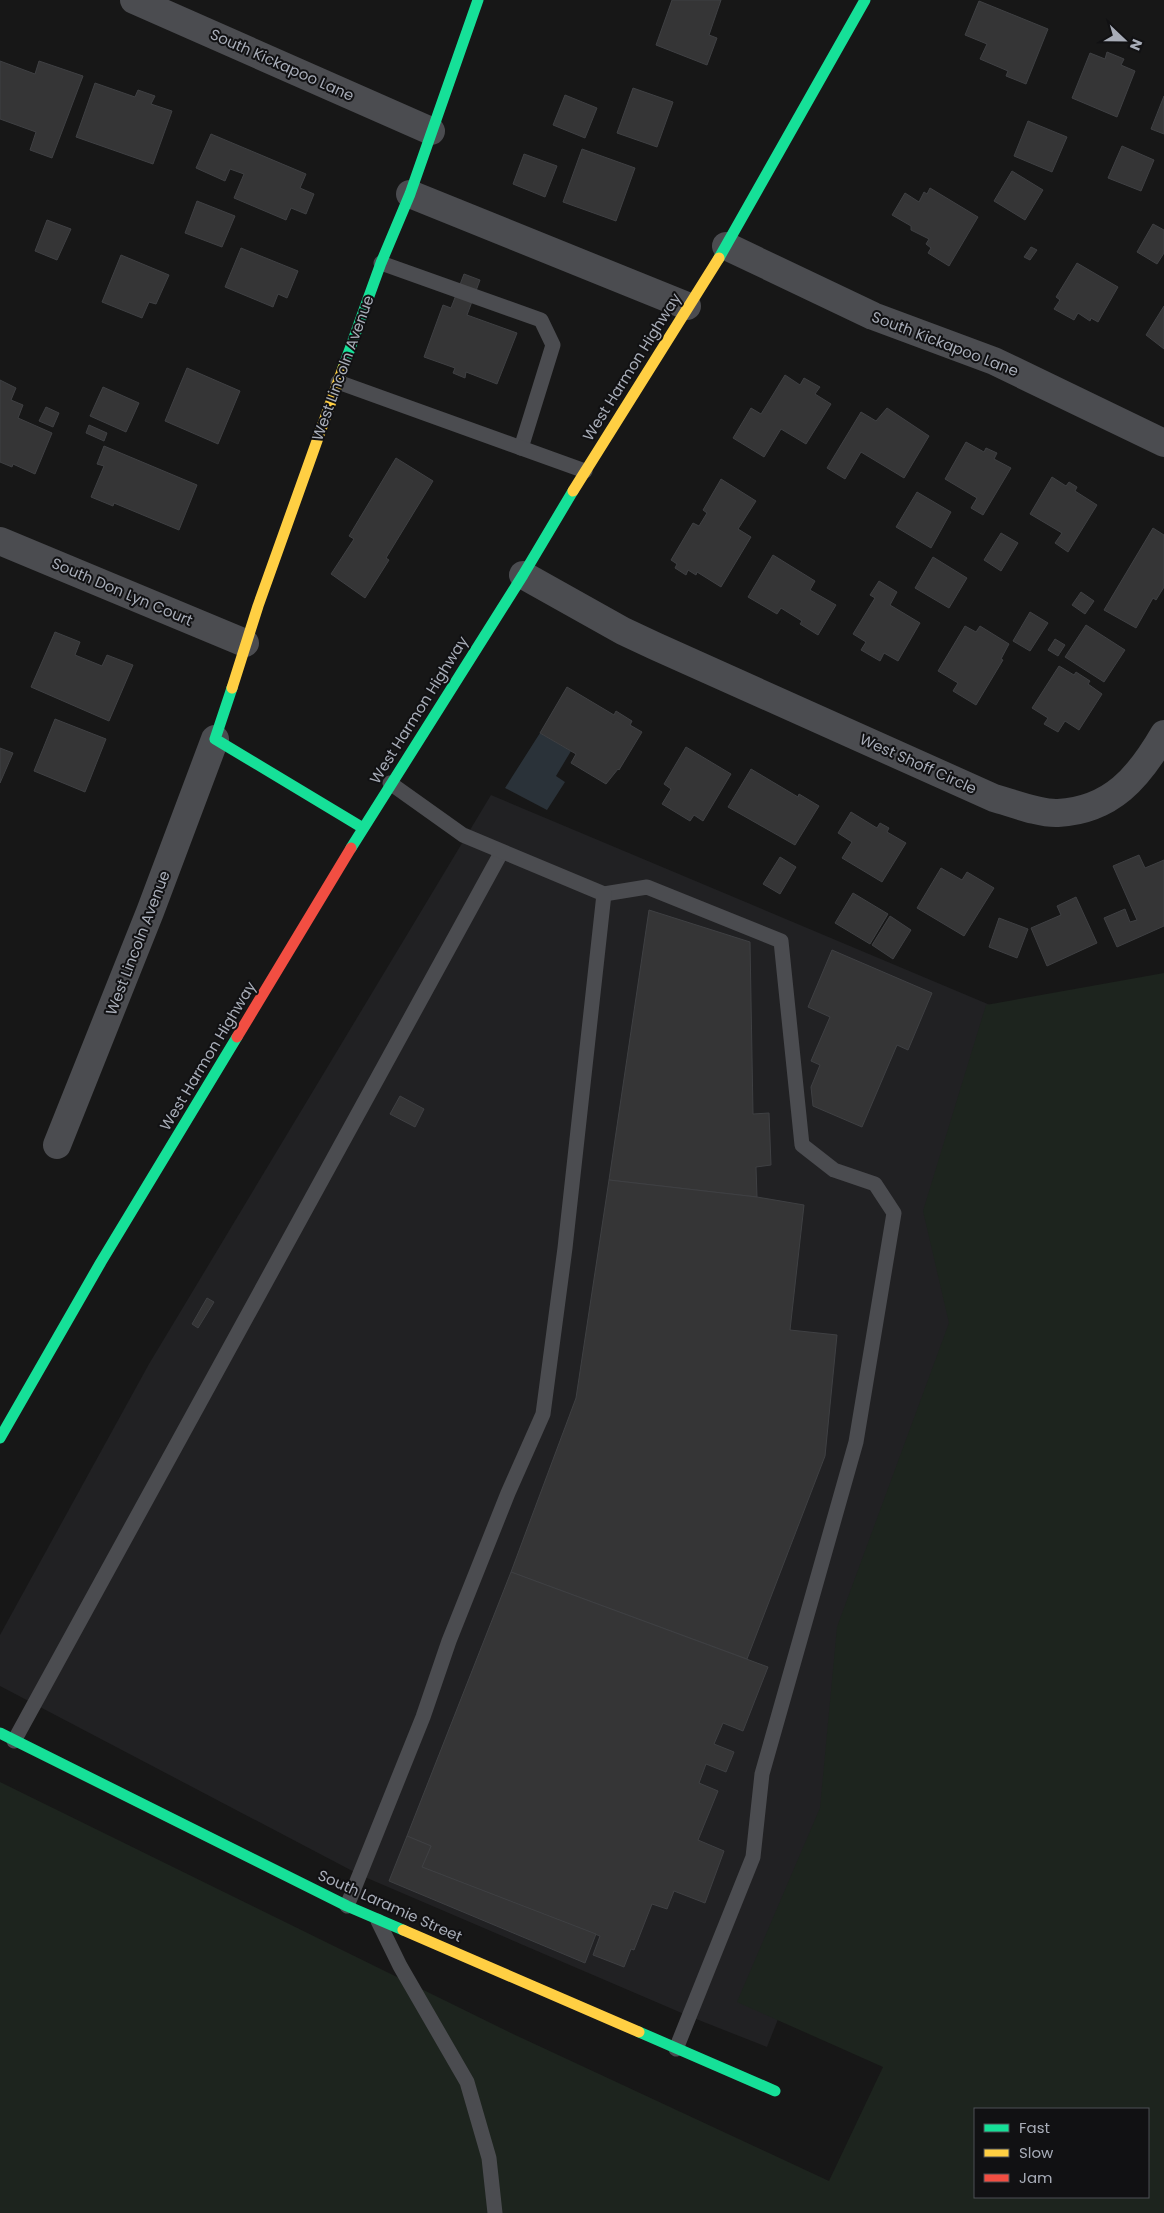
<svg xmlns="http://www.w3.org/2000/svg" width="1164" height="2213" font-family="Poppins,sans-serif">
  <rect width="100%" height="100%" fill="#171717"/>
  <path fill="#212123" d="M491,795L1152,1073L767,2047L691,2017L360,1875L0,1686V1635L149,1364Z"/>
  <path fill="#1d241e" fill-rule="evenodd" d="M1164,973V2213H0V1782L511,2033L829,2181L883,2067L737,2002L820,1808L837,1627L949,1323L923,1211L986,1005ZM975,2109H1148V2197H975Z"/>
  <path fill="#2a3239" d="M540,733L571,751L556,776L565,782L547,810L505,788Z"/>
  <g fill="#353536" stroke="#3f4043">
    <path d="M672,0H721L709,35L717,38L707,65L656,45Z"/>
    <path d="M979,1L1048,29L1026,84L1006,76L1008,71L980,59L987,44L965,35Z"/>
    <path d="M1107,52L1124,59L1121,65L1135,71L1117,117L1072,98L1090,53L1105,59Z"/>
    <path d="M0,61L35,74L39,61L83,76L52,158L30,150L36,132L0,119Z"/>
    <path d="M95,83L135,97L138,90L155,96L151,104L172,111L153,164L76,137Z"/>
    <path d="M633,88L673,102L657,147L617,133Z"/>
    <path d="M565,95L597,108L585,138L553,125Z"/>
    <path d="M1164,96V134L1151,129Z"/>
    <path d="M1028,121L1067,137L1052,172L1014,156Z"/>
    <path d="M211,134L306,174L300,188L314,194L306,214L291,208L286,220L234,198L244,174L230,169L225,181L196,168Z"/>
    <path d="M1122,146L1154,160L1141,191L1108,178Z"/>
    <path d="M582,149L635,168L616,221L563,202Z"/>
    <path d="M524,154L557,166L545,197L513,184Z"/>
    <path d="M1012,171L1043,190L1025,220L994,201Z"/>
    <path d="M930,188L978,217L949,266L928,253L931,248L926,244L929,239L911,230V226L892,215L905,193L919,202L924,192L927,194Z"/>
    <path d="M197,201L235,216L222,247L185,233Z"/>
    <path d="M47,220L71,229L57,260L35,251Z"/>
    <path d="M1153,224L1164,230V253L1157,264L1137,252Z"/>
    <path d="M1031,247L1037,250L1030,260L1024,257Z"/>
    <path d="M241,248L298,271L287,298L278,294L273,307L225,287Z"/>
    <path d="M121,255L169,275L156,304L149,302L142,318L102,302Z"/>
    <path d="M1077,263L1118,287L1098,322L1091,318L1090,321L1078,313L1074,320L1054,309L1060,300L1056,297Z"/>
    <path d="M464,274L480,280L467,315L517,333L497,384L466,372L465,378L453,373L455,368L424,357L443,305L451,308Z"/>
    <path d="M1164,306V349L1146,335Z"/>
    <path d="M187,368L240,391L218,444L165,421Z"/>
    <path d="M785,375L800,385L804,378L820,387L815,394L831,404L806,444L781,429L764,457L733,438L751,408L761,414Z"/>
    <path d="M0,380L16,388L11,400L23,405L18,418L52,433L35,474L13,464L12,467L0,462Z"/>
    <path d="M103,387L139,403L126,432L90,416Z"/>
    <path d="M46,407L59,413L53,427L39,421Z"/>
    <path d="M887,408L929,436L904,478L861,452L845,479L827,468L861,412L876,421Z"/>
    <path d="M89,425L107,433L104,441L86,433Z"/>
    <path d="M966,442L984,452L986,448L997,453L994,459L1011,468L983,515L971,508L977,498L945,479Z"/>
    <path d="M104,446L197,485L179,530L114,503L113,506L91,497L104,466L97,464Z"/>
    <path d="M396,458L433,481L386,558L389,560L365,598L331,574L354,539L349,536Z"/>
    <path d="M1052,477L1066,486L1069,482L1077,487L1075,491L1097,505L1068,552L1055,543L1062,533L1030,514Z"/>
    <path d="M721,479L756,501L738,529L751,537L721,587L697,572L696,575L688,570L686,575L675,568L677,564L671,560L693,523L699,526L707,513L703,510Z"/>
    <path d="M917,492L951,512L931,548L896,527Z"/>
    <path d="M1153,528L1164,535V587L1156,600L1153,598L1136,628L1104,610Z"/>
    <path d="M1001,533L1018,543L1001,571L984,560Z"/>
    <path d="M773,555L815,581L810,590L836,605L818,635L800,624L802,621L781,608L777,614L748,597Z"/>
    <path d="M933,557L967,578L949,608L915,588Z"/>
    <path d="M879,581L897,592L890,605L920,623L898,661L884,653L880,661L861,650L866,642L853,634L875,598L870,595Z"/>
    <path d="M1081,592L1094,601L1085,614L1072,605Z"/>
    <path d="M1030,612L1048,623L1030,651L1013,641Z"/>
    <path d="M1086,625L1125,650L1104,682L1065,657Z"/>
    <path d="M965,626L976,632L980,626L1009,644L1001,659L1003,660L976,705L953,691L958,683L938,671Z"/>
    <path d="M55,632L80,642L75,655L102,666L107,655L133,665L109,721L31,687Z"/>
    <path d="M1055,639L1065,645L1058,656L1048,650Z"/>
    <path d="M1059,666L1074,675L1076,672L1090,681L1088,684L1102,694L1079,730L1065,721L1058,732L1044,724L1048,718L1032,708Z"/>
    <path d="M567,687L614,715L616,711L632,721L630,725L642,732L619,770L618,769L606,784L571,763L576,754L540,733Z"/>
    <path d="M55,719L106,739L85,792L34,771Z"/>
    <path d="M686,747L731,774L703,821L694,815L690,821L662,804L671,789L664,784Z"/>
    <path d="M0,748L13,753L0,783Z"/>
    <path d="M751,769L798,797L799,794L819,806L795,845L728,807Z"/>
    <path d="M851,812L877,828L880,823L889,828L887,832L906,843L882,882L842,858L852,842L838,833Z"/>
    <path d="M1139,855L1145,868L1164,860V926L1117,947L1104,918L1125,909L1130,922L1137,920L1113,866Z"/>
    <path d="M780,857L796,867L780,894L763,884Z"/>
    <path d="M941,868L962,880L967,872L994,888L964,936L917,908Z"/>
    <path d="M853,893L888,914L870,944L835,923Z"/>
    <path d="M1076,897L1097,943L1047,966L1031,928L1061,915L1057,906Z"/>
    <path d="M649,910L750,942L753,1114L769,1113L771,1165L756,1167L757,1197L609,1180Z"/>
    <path d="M890,916L911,930L893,959L872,945Z"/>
    <path d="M999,918L1028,929L1017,958L989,947Z"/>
    <path d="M832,950L932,993L908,1050L897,1045L862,1127L813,1106L811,1087L820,1065L811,1061L830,1017L808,1007Z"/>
    <path d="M400,1096L424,1109L415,1127L390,1114Z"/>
    <path d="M609,1180L757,1197L804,1205L790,1330L837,1335L825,1456L747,1659L511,1572L576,1398Z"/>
    <path d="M207,1298L214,1302L198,1328L192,1324Z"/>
    <path d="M511,1572L768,1667L743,1731L723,1723L714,1744L734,1752L726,1772L706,1764L699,1783L718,1791L698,1840L724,1851L705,1903L674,1891L667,1909L652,1904L634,1950L631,1949L624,1967L593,1955L600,1936L422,1867L431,1846L407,1836Z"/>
    <path d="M407,1836L431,1846L422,1867L596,1934L585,1963L389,1881Z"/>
  </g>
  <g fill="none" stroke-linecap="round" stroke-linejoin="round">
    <g stroke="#4b4c50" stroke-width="15">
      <path d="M381,263L541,320L553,345L521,448"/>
      <path d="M338,382L585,471"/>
      <path d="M604,894L647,887L781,941L802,1145L834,1170L875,1184L894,1213L856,1442L762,1774L753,1857L676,2049"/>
      <path d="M14,1741L501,853"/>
      <path d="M347,1906L423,1717L449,1641L508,1493L543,1414L565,1248L604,894L463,835L390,783"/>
      <path d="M378,1921L400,1966L467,2082L489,2158L495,2213"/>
    </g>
    <g stroke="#4b4c50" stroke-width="28">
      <path d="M134,0L431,131"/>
      <path d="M410,194L687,306"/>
      <path d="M726,246L873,316L994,361L1164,443"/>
      <path d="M0,541L245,643"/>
      <path d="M523,575L623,631L655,646L994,798C1012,803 1040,814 1058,813C1112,810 1139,777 1164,734"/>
      <path d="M57,1145L150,912L215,739"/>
    </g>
    <g stroke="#16e098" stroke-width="11">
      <path d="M719,258L865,0"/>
      <path d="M343,368L381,263L410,194L478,0"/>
      <path d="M232,688L215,739L363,828"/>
      <path d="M351,848L523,575L573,491"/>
      <path d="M0,1438L101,1262L237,1037"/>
      <path d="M0,1733L347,1906L403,1930"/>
      <path d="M639,2032L775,2091"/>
    </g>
    <g stroke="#ffcf43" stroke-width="11">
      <path d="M573,491L719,258"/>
      <path d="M232,688L258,606L343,368"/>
      <path d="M403,1930L639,2032"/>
    </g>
    <path stroke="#f24e42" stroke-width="11" d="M237,1037L351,848"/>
  </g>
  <g text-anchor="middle" stroke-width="4" stroke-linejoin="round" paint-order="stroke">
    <g font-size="15" fill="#a8adb8" stroke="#111113">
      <text transform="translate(282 65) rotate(24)" y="5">South Kickapoo Lane</text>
      <text transform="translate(945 344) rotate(21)" y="5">South Kickapoo Lane</text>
      <text transform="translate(632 367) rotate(-58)" y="5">West Harmon Highway</text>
      <text transform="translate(343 368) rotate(-70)" y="5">West Lincoln Avenue</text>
      <text transform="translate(122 592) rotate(23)" y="5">South Don Lyn Court</text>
      <text transform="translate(419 710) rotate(-58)" y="5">West Harmon Highway</text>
      <text transform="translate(918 764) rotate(24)" y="5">West Shoff Circle</text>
      <text transform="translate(138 943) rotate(-69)" y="5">West Lincoln Avenue</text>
      <text transform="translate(208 1056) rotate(-59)" y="5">West Harmon Highway</text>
      <text transform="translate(390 1906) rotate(24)" y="5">South Laramie Street</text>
    </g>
  </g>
  <rect x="974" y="2108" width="175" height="90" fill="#111113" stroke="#4d4f55"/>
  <rect x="984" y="2124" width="25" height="8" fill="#16e098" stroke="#4d4f55"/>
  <text x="1019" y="2133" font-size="15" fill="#a8adb8">Fast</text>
  <rect x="984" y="2149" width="25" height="8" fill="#ffcf43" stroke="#4d4f55"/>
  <text x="1019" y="2158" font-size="15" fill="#a8adb8">Slow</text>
  <rect x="984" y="2174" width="25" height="8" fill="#f24e42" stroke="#4d4f55"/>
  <text x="1019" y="2183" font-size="15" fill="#a8adb8">Jam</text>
  <g transform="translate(1124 40) rotate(112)" stroke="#111113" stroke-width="4" paint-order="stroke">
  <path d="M0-4L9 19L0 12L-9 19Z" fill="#a8adb8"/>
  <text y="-8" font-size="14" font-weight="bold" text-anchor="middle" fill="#a8adb8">N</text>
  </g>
</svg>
